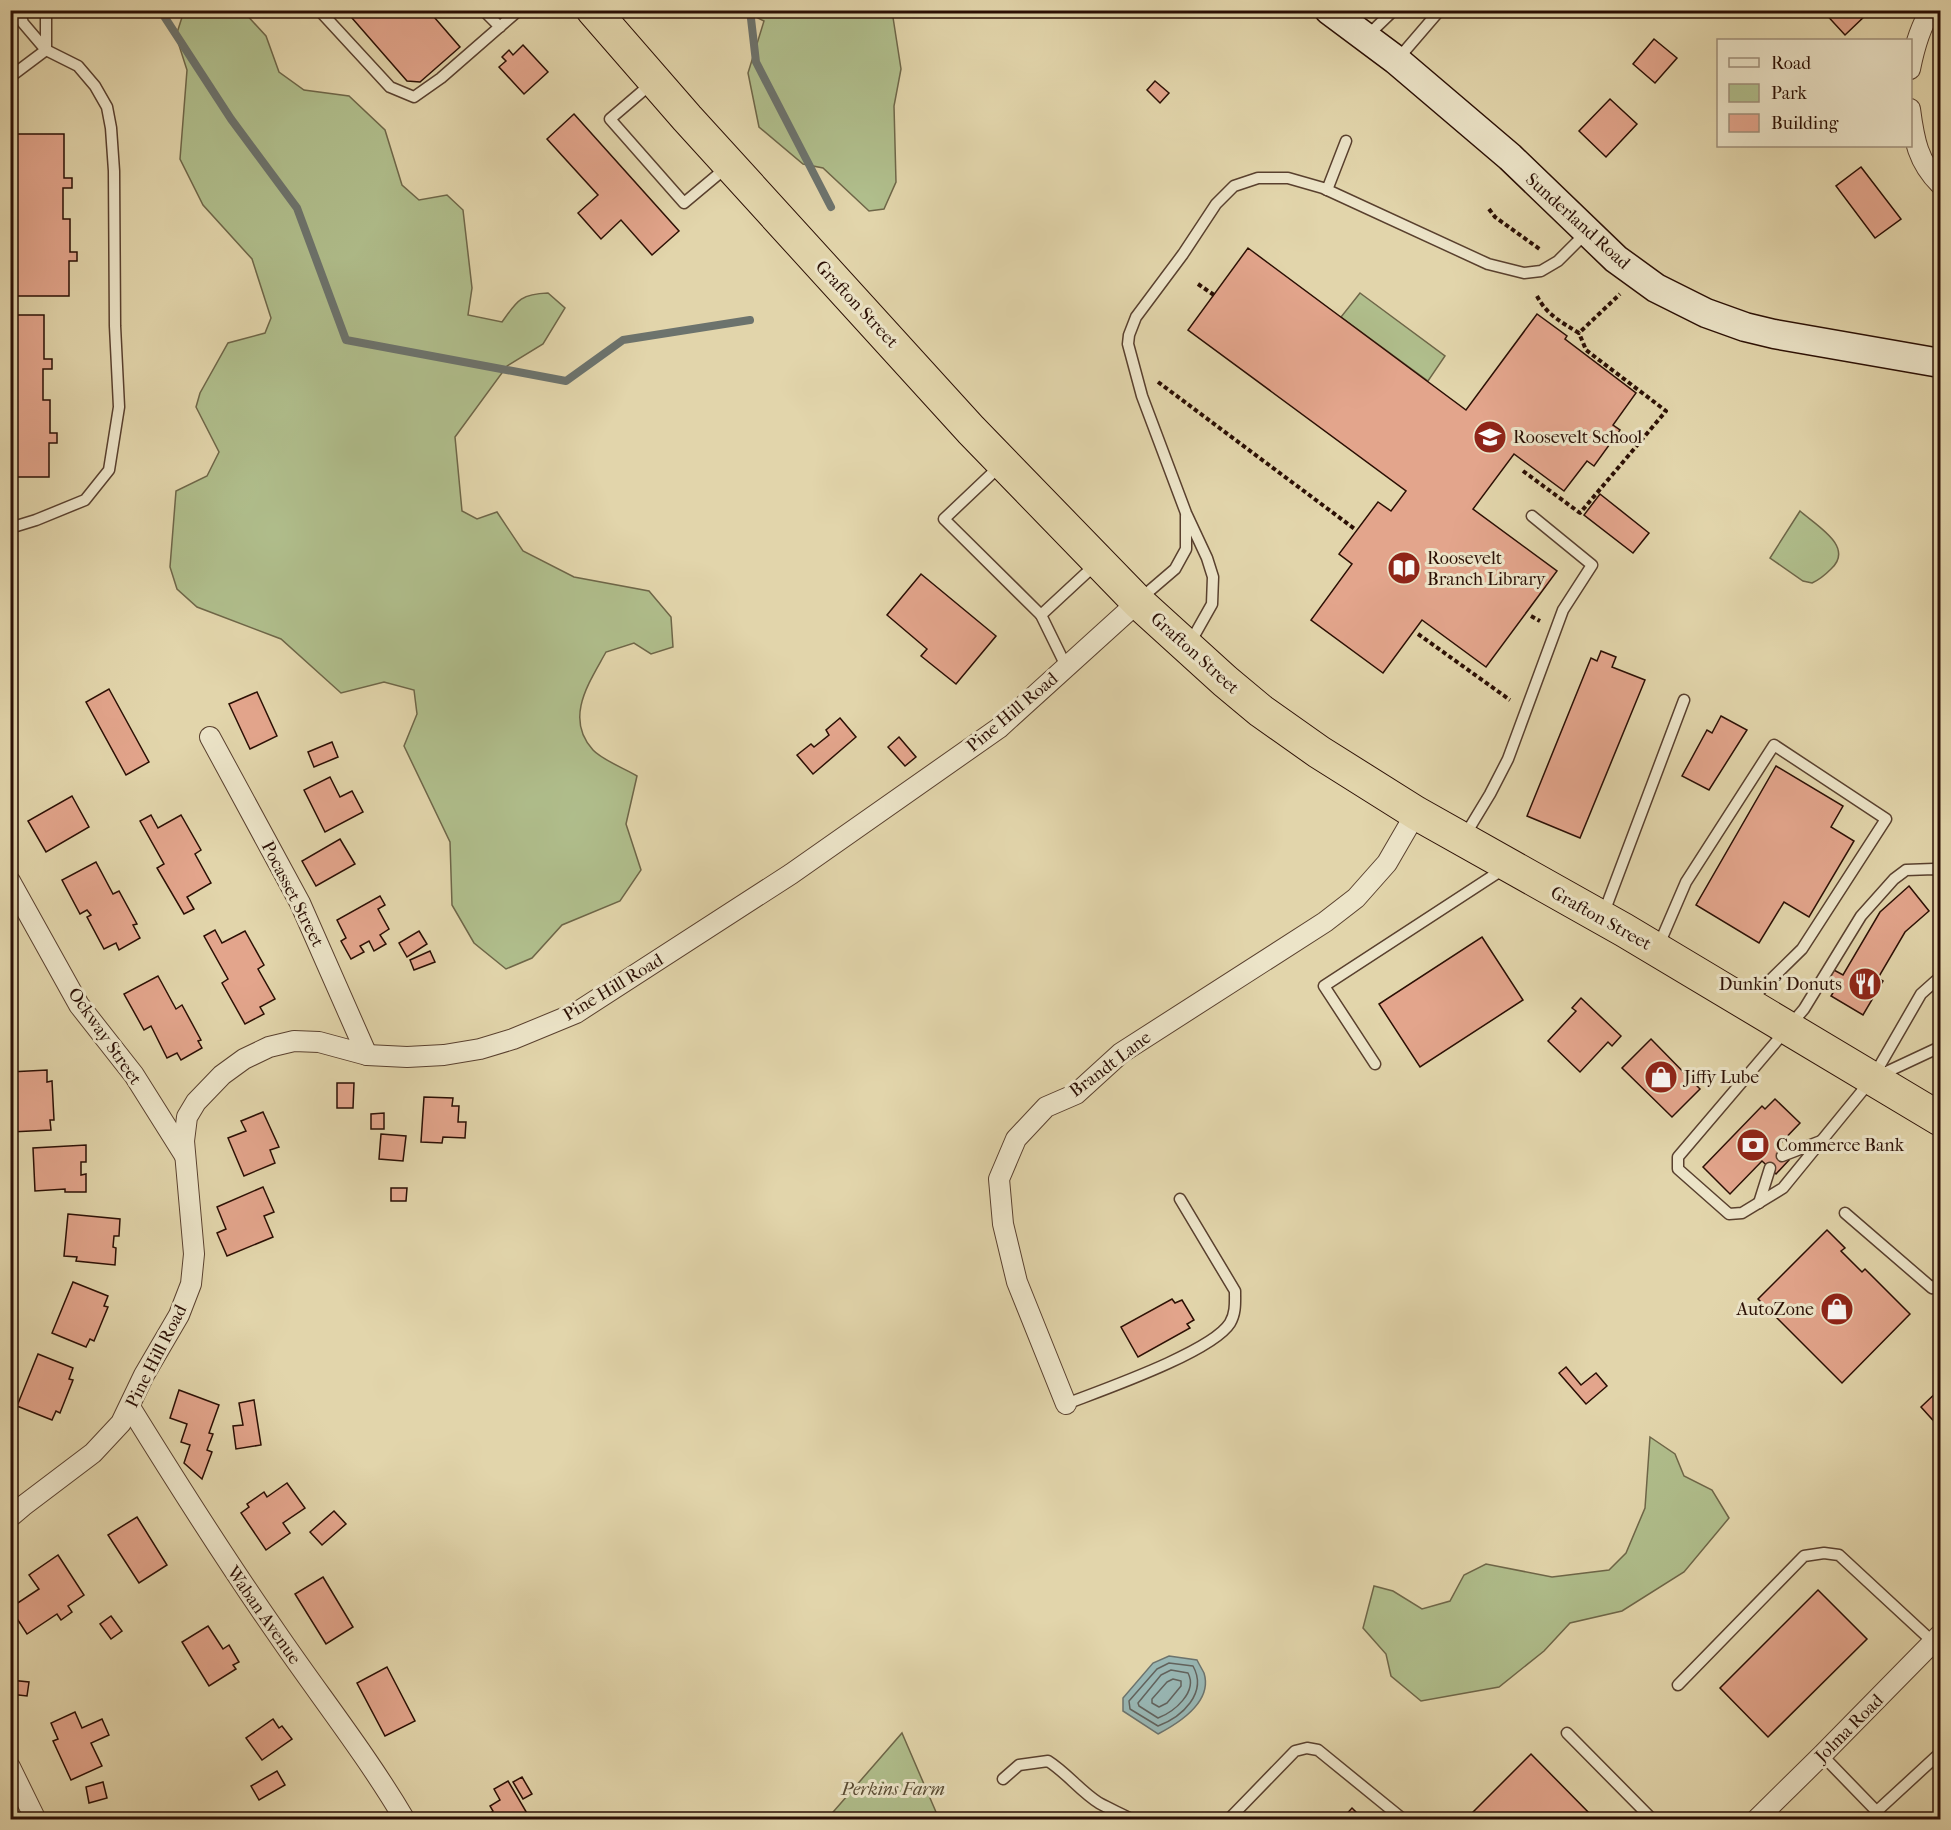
<svg xmlns="http://www.w3.org/2000/svg" width="1951" height="1830" font-family="'IM FELL French Canon',serif">
  <rect width="100%" height="100%" fill="#e2d5ab"/>
  <filter id="stains"><feTurbulence type="fractalNoise" baseFrequency=".00333" numOctaves="4"/><feColorMatrix values="0 0 0 0 .2 0 0 0 0 .09 0 0 0 0 .02 0 0 0 .5 -.17"/></filter>
  <radialGradient id="worn" r=".72"><stop offset=".6" stop-color="#630" stop-opacity="0"/><stop offset="1" stop-color="#630" stop-opacity=".3"/></radialGradient>
  <g fill="#b0be8c" stroke="#6e6648" stroke-width="1.5">
    <path d="M184,11H243L266,36L279,72L304,90L349,96L385,130L402,185L419,200L447,195L463,210L472,288L468,315L502,322C517,301 520,294 548,293L565,308L543,344L507,366L455,437L462,511L477,519L497,512L523,551L574,577L649,591L671,617L673,647L651,654L634,643L606,652C589,683 564,718 593,750C602,760 626,769 637,776L626,824L641,870L620,901L562,925L532,958L506,969L474,943L452,905L450,842L404,746L417,714L414,690L384,682L341,693L281,639L197,607L177,589L170,567L176,491L207,476L219,452L196,407L200,393L228,343L265,333L271,318L252,259L203,205L180,159L187,70L176,36Z"/>
    <path d="M747,11H892L901,69L894,106L896,182L884,209L869,211L823,168L803,164L759,127L748,73L764,21L748,13Z"/>
    <path d="M1360,293L1445,356L1428,381L1341,317Z"/>
    <path d="M1800,511C1817,526 1855,547 1831,569C1825,575 1819,580 1812,583L1803,581L1770,558Z"/>
    <path d="M1650,1437L1675,1454L1684,1476L1712,1490L1729,1518L1684,1572L1622,1611L1570,1623L1544,1651L1499,1687L1421,1701L1391,1676L1386,1654L1363,1628L1374,1586L1393,1591L1422,1609L1450,1601L1464,1575L1486,1564L1552,1577L1609,1570L1626,1553L1645,1508Z"/>
    <path d="M902,1733L939,1819H827Z"/>
  </g>
  <path fill="#98b6b3" stroke="#6c736d" stroke-width="1.5" d="M1169,1656L1197,1660C1199,1664 1202,1669 1204,1673C1213,1702 1179,1723 1158,1734L1123,1711V1698L1153,1663Z"/>
  <g fill="none" stroke-linecap="round" stroke-linejoin="round">
    <g stroke="#62625c" stroke-width="1.5">
      <path d="M1169,1663L1193,1666C1208,1693 1182,1717 1158,1726L1130,1709L1129,1701L1157,1669Z"/>
      <path d="M1171,1670L1188,1673C1198,1692 1174,1712 1158,1718L1139,1706L1138,1703L1161,1675Z"/>
      <path d="M1173,1679L1181,1681V1686L1167,1703L1159,1707L1152,1703V1699L1167,1682Z"/>
    </g>
    <g stroke="#6c736d" stroke-width="8">
      <path d="M160,10L231,119L297,208L346,340L566,381L623,340L750,320"/>
      <path d="M750,10L756,62L831,207"/>
    </g>
  </g>
  <g fill="#e3a58c" stroke="#2b0f04" stroke-width="1.5">
    <path d="M345,10H428L460,47L420,82L407,81Z"/>
    <path d="M1822,10H1868L1869,12L1845,35Z"/>
    <path d="M1654,39L1677,58L1655,83L1633,64Z"/>
    <path d="M523,45L548,72L524,94L499,67L506,61L502,57L509,50L513,55Z"/>
    <path d="M1155,81L1169,93L1160,103L1147,90Z"/>
    <path d="M1610,99L1637,124L1606,157L1579,131Z"/>
    <path d="M574,114L679,231L652,255L621,220L601,239L578,213L598,195L547,139Z"/>
    <path d="M10,134H64V178H72V188H63V219H70V252H77V261H69V296H10Z"/>
    <path d="M1861,167L1901,219L1875,238L1836,186Z"/>
    <path d="M1248,248L1466,410L1537,314L1567,336L1565,339L1636,393L1613,425L1620,430L1594,466L1587,461L1564,491L1514,454L1473,509L1557,571L1486,667L1422,620L1383,673L1311,620L1352,564L1339,554L1378,502L1391,511L1406,491L1188,330Z"/>
    <path d="M10,315H44V359H52V369H43V400H50V433H57V443H49V477H10Z"/>
    <path d="M1600,494L1649,533L1633,553L1584,515Z"/>
    <path d="M921,574L996,636L956,684L921,656L927,649L887,615Z"/>
    <path d="M1601,651L1616,657L1612,667L1645,680L1580,838L1527,816L1591,658L1597,661Z"/>
    <path d="M109,689L149,762L126,775L86,702Z"/>
    <path d="M257,692L277,736L250,749L229,704Z"/>
    <path d="M1721,716L1747,730L1709,790L1682,776L1707,730L1712,733Z"/>
    <path d="M840,718L856,737L813,774L797,755L811,744L814,747L829,735L826,730Z"/>
    <path d="M899,737L916,757L905,766L888,747Z"/>
    <path d="M332,742L338,757L314,767L308,752Z"/>
    <path d="M1776,766L1843,806L1831,827L1854,841L1809,917L1784,902L1759,943L1696,905Z"/>
    <path d="M330,777L340,797L352,791L363,812L325,832L304,790Z"/>
    <path d="M72,796L89,827L46,852L28,821Z"/>
    <path d="M151,815L158,828L181,815L201,850L195,854L211,883L187,897L194,909L184,914L157,868L164,864L140,821Z"/>
    <path d="M340,839L355,864L316,886L302,861Z"/>
    <path d="M96,862L113,894L119,891L137,924L133,925L140,938L119,950L116,943L104,949L87,917L91,915L87,910L80,914L62,880Z"/>
    <path d="M1909,886L1929,911L1905,932L1878,978L1883,981L1863,1015L1831,996L1836,988L1826,983L1834,970L1843,975L1880,912Z"/>
    <path d="M380,896L385,905L378,909L389,929L380,935L386,944L374,951L369,941L360,946L364,952L351,959L341,941L346,938L337,920Z"/>
    <path d="M215,930L222,943L245,931L264,965L258,969L275,999L260,1007L264,1014L245,1024L222,983L228,979L204,936Z"/>
    <path d="M419,931L427,944L407,957L399,943Z"/>
    <path d="M1482,937L1523,1000L1420,1067L1379,1004Z"/>
    <path d="M430,951L435,962L414,970L410,960Z"/>
    <path d="M158,976L176,1009L182,1005L201,1040L198,1041L202,1048L181,1060L177,1053L167,1058L151,1026L144,1030L124,994Z"/>
    <path d="M1581,998L1621,1036L1612,1046L1608,1042L1580,1072L1548,1041L1576,1011L1572,1008Z"/>
    <path d="M1651,1039L1700,1089L1672,1117L1622,1068Z"/>
    <path d="M47,1070V1082L52,1081L54,1120H50L51,1130L11,1132L10,1072Z"/>
    <path d="M337,1083H354L353,1108H337Z"/>
    <path d="M424,1097L453,1098L452,1106H459L458,1122H466L465,1138L443,1137L442,1143L421,1142Z"/>
    <path d="M1775,1099L1800,1123L1776,1148L1789,1160L1776,1174L1762,1161L1730,1194L1703,1167L1762,1106L1765,1109Z"/>
    <path d="M263,1112L279,1147L270,1150L275,1163L244,1176L228,1138L246,1131L241,1121Z"/>
    <path d="M384,1113V1129H371V1114Z"/>
    <path d="M381,1134L406,1136L403,1161L379,1159Z"/>
    <path d="M86,1145V1162H81V1175L86,1174V1192H65V1189L35,1191L33,1148Z"/>
    <path d="M263,1187L274,1212L264,1216L273,1237L227,1256L217,1233L226,1229L217,1207Z"/>
    <path d="M391,1188H407L406,1201H391Z"/>
    <path d="M68,1214L120,1219L119,1236H114L113,1247L116,1248L115,1265L76,1261L77,1257L64,1256Z"/>
    <path d="M1827,1230L1845,1248L1841,1251L1862,1272L1865,1269L1910,1314L1842,1383L1758,1299Z"/>
    <path d="M73,1282L108,1296L104,1306L108,1307L94,1341L90,1339L86,1347L52,1333Z"/>
    <path d="M1172,1299L1175,1303L1182,1300L1194,1320L1187,1324L1190,1328L1138,1357L1121,1327Z"/>
    <path d="M38,1354L73,1368L69,1379L73,1380L60,1413L56,1411L52,1420L17,1406Z"/>
    <path d="M1566,1367L1581,1385L1596,1373L1607,1386L1586,1404L1559,1373Z"/>
    <path d="M1940,1389V1428L1921,1407Z"/>
    <path d="M179,1390L219,1405L209,1433L213,1434L207,1450L212,1452L202,1479L184,1463L190,1445L181,1442L187,1424L170,1418Z"/>
    <path d="M254,1400L261,1445L236,1449L233,1426L243,1425L239,1403Z"/>
    <path d="M287,1483L305,1508L283,1523L290,1533L266,1550L241,1513L249,1507L247,1504L264,1492L267,1497Z"/>
    <path d="M334,1511L346,1524L322,1545L310,1532Z"/>
    <path d="M137,1517L167,1565L139,1583L108,1535Z"/>
    <path d="M58,1555L84,1595L68,1606L72,1612L61,1620L57,1614L27,1634L10,1608L39,1589L29,1575Z"/>
    <path d="M323,1577L353,1627L326,1644L295,1594Z"/>
    <path d="M1818,1590L1867,1639L1768,1737L1720,1688Z"/>
    <path d="M111,1616L122,1631L111,1639L100,1624Z"/>
    <path d="M208,1626L223,1649L229,1645L239,1662L233,1665L236,1669L209,1686L182,1642Z"/>
    <path d="M387,1667L415,1721L385,1736L357,1683Z"/>
    <path d="M10,1680L29,1682L27,1696L10,1694Z"/>
    <path d="M75,1712L82,1728L102,1719L109,1735L91,1743L102,1766L71,1780L53,1741L58,1739L51,1723Z"/>
    <path d="M273,1719L279,1728L282,1726L292,1739L262,1760L246,1738Z"/>
    <path d="M1531,1754L1596,1820H1465Z"/>
    <path d="M277,1771L285,1785L259,1800L251,1786Z"/>
    <path d="M522,1777L532,1794L523,1799L513,1782Z"/>
    <path d="M508,1781L531,1820H490L488,1815L493,1811L490,1806L500,1800L494,1789Z"/>
    <path d="M103,1782L107,1798L89,1803L86,1787Z"/>
    <path d="M1352,1808L1364,1820H1341Z"/>
  </g>
  <g fill="none" stroke-linecap="round" stroke-linejoin="round">
    <g stroke="#59402e" stroke-width="13">
      <g id="lane">
        <path d="M46,10V50"/>
        <path d="M319,10L390,87L414,97L441,78L519,10"/>
        <path d="M483,10L500,27"/>
        <path d="M1366,37L1394,10"/>
        <path d="M1397,60L1440,10"/>
        <path d="M10,77L46,50"/>
        <path d="M652,83L610,119L684,203L727,167"/>
        <path d="M1327,190L1346,141"/>
        <path d="M1001,465L944,519L1041,615L1096,564"/>
        <path d="M10,528L36,520L85,500L109,470L119,407L115,326L114,171L111,128L107,107L95,86L78,66L46,50L23,23L19,10"/>
        <path d="M1140,599L1175,569L1186,549V516"/>
        <path d="M1041,615L1066,666"/>
        <path d="M1190,643L1212,604L1213,577L1207,558L1186,513L1142,396L1128,344L1129,335L1136,317L1183,254L1216,204L1234,186L1258,178H1288L1323,188L1488,264L1524,273L1541,271L1558,261L1586,233"/>
        <path d="M1464,837L1490,794L1508,759L1563,610L1592,565L1532,516"/>
        <path d="M1940,871L1934,869L1906,870L1894,879L1861,916L1804,1009L1678,1157V1169L1729,1214L1742,1213L1783,1188L1872,1079L1921,994L1940,977"/>
        <path d="M1603,915L1684,700"/>
        <path d="M1658,947L1686,882L1774,745L1886,819L1802,949L1749,1001"/>
        <path d="M1375,1064L1324,986L1505,868"/>
        <path d="M1878,1076L1940,1047"/>
        <path d="M1782,1156L1821,1141"/>
        <path d="M1759,1203L1770,1168"/>
        <path d="M1845,1213L1932,1288L1940,1282"/>
        <path d="M1066,1404C1102,1390 1212,1352 1230,1323C1236,1313 1235,1302 1235,1291L1180,1199"/>
        <path d="M1678,1685L1804,1556L1824,1553L1839,1555L1933,1642"/>
        <path d="M1567,1733L1653,1820"/>
        <path d="M1822,1755L1885,1820"/>
        <path d="M1003,1779L1019,1765L1048,1761C1067,1773 1080,1791 1099,1803C1110,1809 1122,1814 1133,1820"/>
        <path d="M1228,1820L1295,1751L1307,1748L1318,1750L1404,1820"/>
        <path d="M1873,1820L1877,1811L1940,1753"/>
      </g>
    </g>
    <g stroke="#59402e" stroke-width="22">
      <g id="street">
        <path d="M1910,69C1914,49 1920,27 1931,10"/>
        <path d="M1910,109C1914,140 1918,162 1940,184"/>
        <path d="M210,737L300,903L367,1055"/>
        <path d="M10,881L79,1005L134,1075L185,1156"/>
        <path d="M1066,1404L1017,1282L1003,1224L999,1179L1016,1139L1046,1107L1076,1094L1121,1053L1325,922L1356,898L1387,863L1416,813"/>
        <path d="M130,1407C177,1483 225,1559 276,1632C319,1695 366,1754 405,1820"/>
        <path d="M10,1517L23,1506L93,1453L121,1423L144,1375L179,1315L191,1284L194,1254L184,1141L187,1117L196,1102L222,1075L244,1059L269,1047L294,1041L319,1042L367,1055L407,1057L444,1055L480,1049L513,1039L576,1013L791,874L999,728L1138,602"/>
        <path d="M10,1767L36,1820"/>
        <path d="M1756,1820L1822,1755L1940,1635"/>
      </g>
    </g>
    <g stroke="#2b0f04" stroke-width="31">
      <path id="secondary" d="M1329,10L1396,60L1510,157L1616,259L1656,288L1706,313L1745,327L1774,334L1940,363"/>
    </g>
    <g stroke="#2b0f04" stroke-width="35">
      <path id="highway" d="M593,10L687,118L971,430L1138,602L1225,681L1261,711L1319,752L1416,813L1624,930L1940,1119"/>
    </g>
    <g stroke="#2b0f04" stroke-width="4" stroke-dasharray="4.5 3" stroke-linecap="butt">
      <path d="M1489,209L1495,217L1541,250"/>
      <path d="M1198,284L1214,295"/>
      <path d="M1537,296C1546,314 1561,322 1579,333L1620,294"/>
      <path d="M1158,382L1356,530"/>
      <path d="M1523,471L1580,513L1666,411L1586,350L1579,333"/>
      <path d="M1531,616L1540,621"/>
      <path d="M1418,634L1510,700"/>
    </g>
    <use href="#lane" stroke="#ece4c8" stroke-width="10"/>
    <use href="#street" stroke="#ece4c8" stroke-width="20"/>
    <use href="#secondary" stroke="#ece4c8" stroke-width="28"/>
    <use href="#highway" stroke="#e2d5ab" stroke-width="33"/>
  </g>
  <defs>
    <g id="school-disc" transform="scale(1.725)"><circle r="9.5" fill="#8f2418" stroke="#ece4c8"/><path d="M0-5L7-2L0 1L-7-2ZM-4 1L0 2.5L4 1V4Q0 6-4 4Z" fill="#fff"/></g>
    <g id="library-disc" transform="scale(1.725)"><circle r="9.5" fill="#8f2418" stroke="#ece4c8"/><path d="M-6-4Q-3-5.5-.7-3.5V5Q-3 3-6 4ZM6-4Q3-5.5 .7-3.5V5Q3 3 6 4Z" fill="#fff"/></g>
    <g id="restaurant-disc" transform="scale(1.725)"><circle r="9.5" fill="#8f2418" stroke="#ece4c8"/><path d="M-5-6h1v4h1v-4h1v4h1v-4h1v5L-1.5 .5V6h-2V.5L-5-1ZM5-6V6H3V1.5H1.5Q1.5-4 5-6Z" fill="#fff"/></g>
    <g id="shop-disc" transform="scale(1.725)"><circle r="9.5" fill="#8f2418" stroke="#ece4c8"/><path d="M-5-2.5h2.3a2.7 3.5 0 0 1 5.4 0H5L5.5 6h-11ZM-1.5-2.5h3a1.5 2.3 0 0 0-3 0Z" fill="#fff"/></g>
    <g id="bank-disc" transform="scale(1.725)"><circle r="9.5" fill="#8f2418" stroke="#ece4c8"/><path d="M-6-4H6V4H-6ZM0-2.3a2.3 2.3 0 1 0 0 4.6a2.3 2.3 0 1 0 0-4.6Z" fill="#fff"/></g>
  </defs>
  <g fill-rule="evenodd">
    <use href="#school-disc" x="1490" y="437"/>
    <use href="#library-disc" x="1404" y="568"/>
    <use href="#restaurant-disc" x="1865" y="984"/>
    <use href="#shop-disc" x="1661" y="1077"/>
    <use href="#bank-disc" x="1753" y="1145"/>
    <use href="#shop-disc" x="1837" y="1309"/>
  </g>
  <g text-anchor="middle" stroke-width="6" stroke-linejoin="round" paint-order="stroke">
    <g font-size="18" fill="#2b0f04" stroke="#ece4c8">
      <text transform="translate(1578 221) rotate(42)" y="6">Sunderland Road</text>
      <text transform="translate(857 304) rotate(47)" y="6">Grafton Street</text>
      <text transform="translate(1195 653) rotate(42)" y="6">Grafton Street</text>
      <text transform="translate(1012 712) rotate(-40)" y="6">Pine Hill Road</text>
      <text transform="translate(293 894) rotate(63)" y="6">Pocasset Street</text>
      <text transform="translate(1601 918) rotate(29)" y="6">Grafton Street</text>
      <text transform="translate(613 987) rotate(-31)" y="6">Pine Hill Road</text>
      <text transform="translate(105 1036) rotate(55)" y="6">Ockway Street</text>
      <text transform="translate(1110 1064) rotate(-37)" y="6">Brandt Lane</text>
      <text transform="translate(156 1356) rotate(-63)" y="6">Pine Hill Road</text>
      <text transform="translate(264 1615) rotate(55)" y="6">Waban Avenue</text>
      <text transform="translate(1849 1728) rotate(-45)" y="6">Jolma Road</text>
    </g>
    <g font-size="18" fill="#2b0f04" stroke="#ece4c8" text-anchor="start">
      <text x="1513" y="443">Roosevelt School</text>
      <text x="1427" y="564">Roosevelt<tspan x="1427" dy="21">Branch Library</tspan></text>
      <text x="1842" y="990" text-anchor="end">Dunkin' Donuts</text>
      <text x="1684" y="1083">Jiffy Lube</text>
      <text x="1776" y="1151">Commerce Bank</text>
      <text x="1814" y="1315" text-anchor="end">AutoZone</text>
    </g>
    <g font-size="18" font-style="italic" fill="#5a4c34" stroke="#ece4c8">
      <text x="893" y="1795">Perkins Farm</text>
    </g>
  </g>
  <rect width="1951" height="1830" fill="none" stroke="#e2d5ab" stroke-width="36"/>
  <rect x="12" y="12" width="1927" height="1806" fill="none" stroke="#2b0f04" stroke-width="3"/>
  <rect x="18" y="18" width="1915" height="1794" fill="none" stroke="#2b0f04" stroke-width="1.5"/>
  <rect x="1717" y="39" width="195" height="108" fill="#ece4c8" stroke="#9f8f7a" stroke-width="1.5"/>
  <rect x="1729" y="58" width="30" height="9" fill="#ece4c8" stroke="#9f8f7a" stroke-width="1.5"/>
  <text x="1771" y="69" font-size="18" fill="#2b0f04">Road</text>
  <rect x="1729" y="84" width="30" height="18" fill="#b0be8c" stroke="#9f8f7a" stroke-width="1.5"/>
  <text x="1771" y="99" font-size="18" fill="#2b0f04">Park</text>
  <rect x="1729" y="114" width="30" height="18" fill="#e3a58c" stroke="#9f8f7a" stroke-width="1.5"/>
  <text x="1771" y="129" font-size="18" fill="#2b0f04">Building</text>
  <rect width="100%" height="100%" filter="url(#stains)"/>
  <rect width="100%" height="100%" fill="url(#worn)"/>
</svg>
